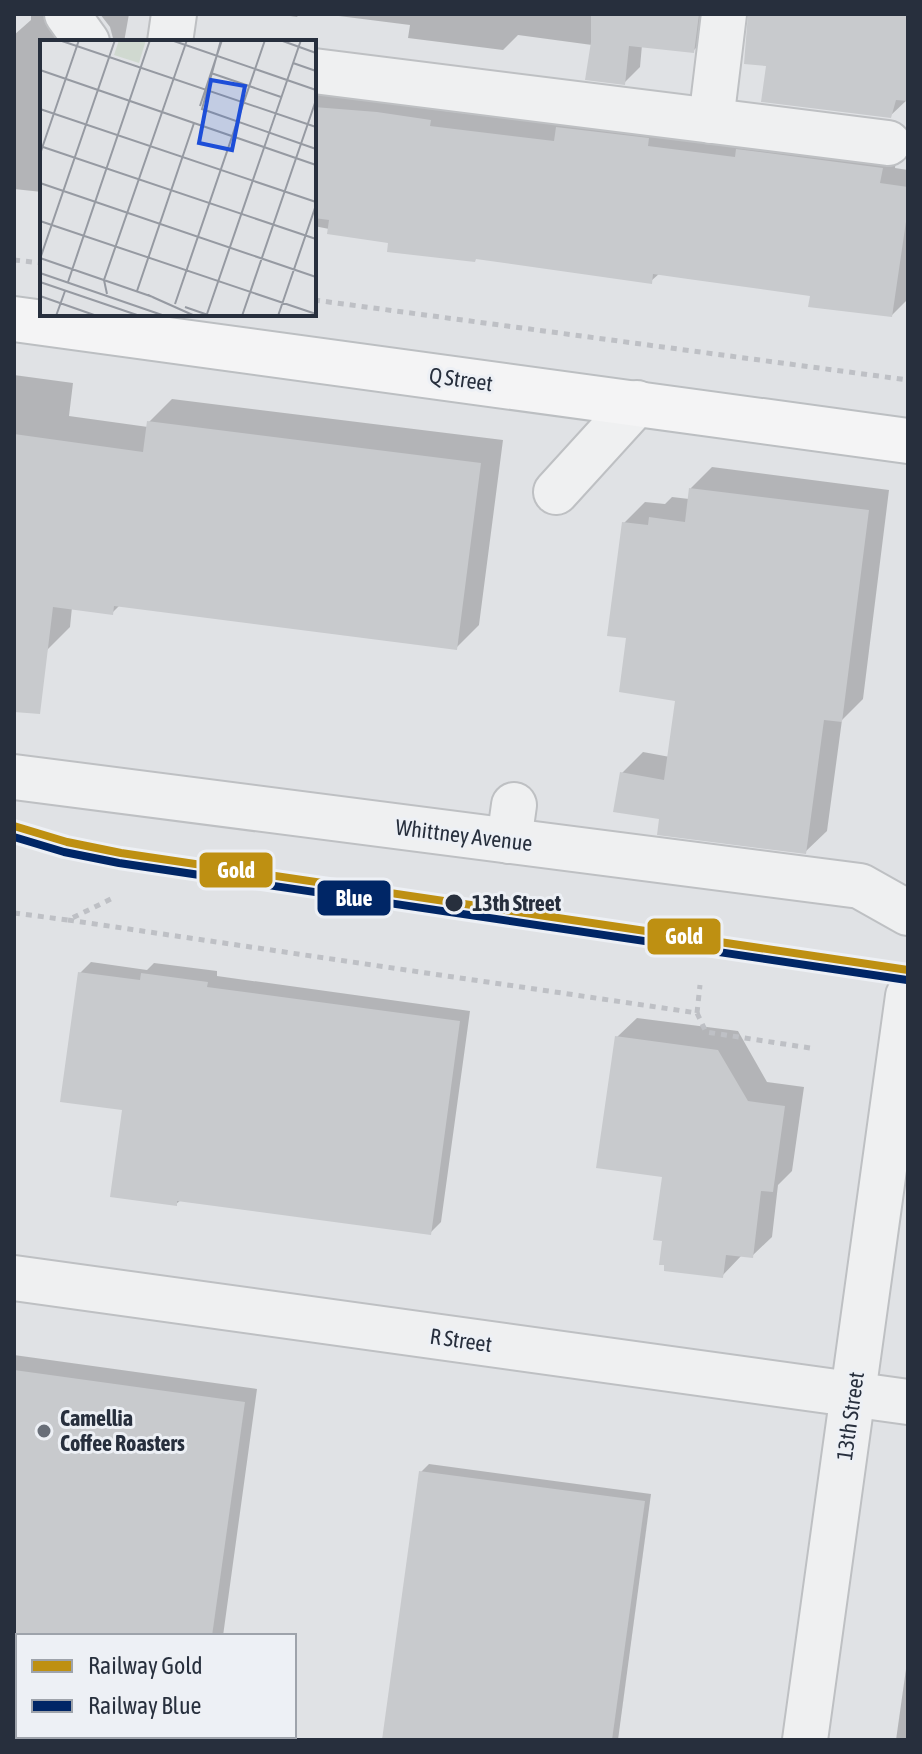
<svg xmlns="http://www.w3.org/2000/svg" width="922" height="1754" font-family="'Asap Condensed',sans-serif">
  <rect width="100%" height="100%" fill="#e0e2e5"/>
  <g fill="#0003">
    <path d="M31,14H63L83,42H42V192L14,189V35L31,20Z"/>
    <path d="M100,14H129L124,42H114L110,27Z"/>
    <path d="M276,14H299L297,17Z"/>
    <path d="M323,14H712L709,35L693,51L642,45L640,67L624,83L592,45L518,35L503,50L408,38L410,25Z"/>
    <path d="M750,14H908V99L890,116L768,65Z"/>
    <path d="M314,88L446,105L445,111L560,125L573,112L897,152L895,168L908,170L907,300L892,315L812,294L660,273L651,281L390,241L314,226Z"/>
    <path d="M14,375L73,383L69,416L148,427L149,422L172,399L503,440L479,625L456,648L120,605L112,613L72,607L70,627L47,650L14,646Z"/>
    <path d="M712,467L889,490L863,699L842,720L827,831L805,852L661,817L622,773L643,752L670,757L678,700L628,636L624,523L645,502L665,504L672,497L689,499L691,488Z"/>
    <path d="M91,962L147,970L154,963L217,971V976L470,1011L441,1222L430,1233L181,1200L176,1204L124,1108L80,973Z"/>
    <path d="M637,1018L738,1031L767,1082L804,1087L792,1171L778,1185L772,1237L752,1256L742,1255L722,1276L664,1239V1175L617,1037Z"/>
    <path d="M14,1355L257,1389L223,1636H18V1736H209V1740H33L14,1737Z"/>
    <path d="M429,1464L651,1494L618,1740H384L421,1472Z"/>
    <path d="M908,1655V1740H896Z"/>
  </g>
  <g fill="#c8cacd">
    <path d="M591,14H699L694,53L629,46L625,85L585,80L591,42Z"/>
    <path d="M748,14H908V101L896,100L891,118L761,102L766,66L744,64Z"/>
    <path d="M314,107L377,112L431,120L430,126L554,141L556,127L649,138L648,146L735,157L736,149L883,168L880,183L908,187V208L892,317L808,307L810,296L688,279L653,274L652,284L476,259L475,262L387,252L388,243L327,234L329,220L314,218Z"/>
    <path d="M147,421L481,463L457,650L114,606L113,615L53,607L40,714L14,712V434L143,452Z"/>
    <path d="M689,488L869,510L842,722L824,720L806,854L657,835L659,819L613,812L620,772L664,780L675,701L619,692L626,638L607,636L622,522L648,525L649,517L685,522Z"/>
    <path d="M78,972L140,980L141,973L208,982L207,987L460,1021L431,1235L177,1201V1206L110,1197L122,1110L60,1102Z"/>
    <path d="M615,1036L718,1050L748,1101L785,1106L773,1192L761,1191L753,1258L726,1255L723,1278L664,1271V1265H659L662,1241L653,1240L662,1177L596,1168Z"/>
    <path d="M14,1370L245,1402L212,1636H14Z"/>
    <path d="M419,1471L645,1501L612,1740H382Z"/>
  </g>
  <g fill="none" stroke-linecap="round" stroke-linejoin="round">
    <g stroke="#bec0c3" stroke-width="48">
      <g id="minor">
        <path d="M67,14L87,42"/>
        <path d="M170,42L174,14"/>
        <path d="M314,71L888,143"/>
        <path d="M711,121L724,14"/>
        <path d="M556,492L637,403"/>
        <path d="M14,777L860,886L908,913"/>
        <path d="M509,841L514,805"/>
        <path d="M14,1278L908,1402"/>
        <path d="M805,1740L908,996"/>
      </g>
    </g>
    <g stroke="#bcbfc2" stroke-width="48">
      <path id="major" d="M14,319L908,441"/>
    </g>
    <g stroke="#bec0c5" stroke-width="5" stroke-dasharray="6 6" stroke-linecap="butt">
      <path d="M14,260L42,263"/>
      <path d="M314,300L908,380"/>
      <path d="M14,913L68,920L113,898"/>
      <path d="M68,920L697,1013L706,1032L810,1048"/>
      <path d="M697,1013L700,985"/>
    </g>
    <use href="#minor" stroke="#eff0f1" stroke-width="44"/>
    <use href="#major" stroke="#f4f4f5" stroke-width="44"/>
    <g stroke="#edf0f5" stroke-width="14">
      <path id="rail-1" d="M14,826L67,842L121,853L908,970"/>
    </g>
    <g stroke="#edf0f5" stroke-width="14">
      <path id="rail-2" d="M14,837L64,852L119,863L907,980"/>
    </g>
    <use href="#rail-1" stroke="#be9012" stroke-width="8"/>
    <use href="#rail-2" stroke="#002666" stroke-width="8"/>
  </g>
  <circle fill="#272f3d" stroke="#edf0f5" stroke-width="3" cx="454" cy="903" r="10"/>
  <circle fill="#686e78" stroke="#edf0f5" stroke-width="3" cx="44" cy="1431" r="8"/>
  <g text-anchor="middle" stroke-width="6" stroke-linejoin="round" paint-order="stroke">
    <g font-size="22" fill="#272f3d" stroke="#edf0f5">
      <text transform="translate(461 379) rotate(8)" y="8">Q Street</text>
      <text transform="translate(464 835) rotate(7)" y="8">Whittney Avenue</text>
      <text transform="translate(461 1340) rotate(8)" y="8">R Street</text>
      <text transform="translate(850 1416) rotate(-82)" y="8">13th Street</text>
    </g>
    <g font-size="22" font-weight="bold" fill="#272f3d" stroke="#edf0f5" text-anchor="start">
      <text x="472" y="911">13th Street</text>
    </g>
    <g font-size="22" font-weight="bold" fill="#272f3d" stroke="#edf0f5" text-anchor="start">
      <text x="60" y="1426">Camellia<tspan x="60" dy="25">Coffee Roasters</tspan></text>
    </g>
  </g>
  <g transform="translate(40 40)">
    <rect width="276" height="276" fill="#e0e2e5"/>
    <path d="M79,0H106L99,23L74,15Z" fill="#d0d9d0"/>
    <path fill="none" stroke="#969aa2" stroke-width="2" d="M19,0L276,87M131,0L276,50M181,0L162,69L276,109M240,0L276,13M253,23L276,31M0,30L276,125M171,33L241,57M160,66L182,0M0,69L276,162M0,106L276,199M0,114L39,0M0,143L276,237M0,181L276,274M0,218L113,257M0,219L75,0M0,233L125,276M0,242L100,276M28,242L110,0M97,251L154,83M67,254L64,240L147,0M108,255L155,276M0,256L57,276M135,264L225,0M145,267L171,276M167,274L261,0M16,276L25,251M202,276L276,60M238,276L276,165"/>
    <path fill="#1d4ed8" fill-opacity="0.15" stroke="#1d4ed8" stroke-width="4" d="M171,40L205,46L192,110L159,103Z"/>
    <rect width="276" height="276" fill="none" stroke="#272f3d" stroke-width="4"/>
  </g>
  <g stroke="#edf0f5" stroke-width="3">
    <rect x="198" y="851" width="76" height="38" rx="8" fill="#be9012"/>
    <rect x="316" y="879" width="76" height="38" rx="8" fill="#002666"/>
    <rect x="646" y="917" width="76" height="39" rx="8" fill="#be9012"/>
  </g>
  <g font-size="22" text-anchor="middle" font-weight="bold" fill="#fff">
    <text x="236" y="878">Gold</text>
    <text x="354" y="906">Blue</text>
    <text x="684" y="944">Gold</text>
  </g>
  <rect width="922" height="1754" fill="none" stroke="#272f3d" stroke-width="32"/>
  <rect x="16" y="1634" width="280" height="104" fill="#edf0f5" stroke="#9ea3ab" stroke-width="2"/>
  <rect x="32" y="1660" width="40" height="12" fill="#be9012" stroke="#9ea3ab" stroke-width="2"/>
  <text x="88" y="1674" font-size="24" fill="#272f3d">Railway Gold</text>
  <rect x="32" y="1700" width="40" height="12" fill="#002666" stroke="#9ea3ab" stroke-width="2"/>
  <text x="88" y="1714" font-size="24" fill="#272f3d">Railway Blue</text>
</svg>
